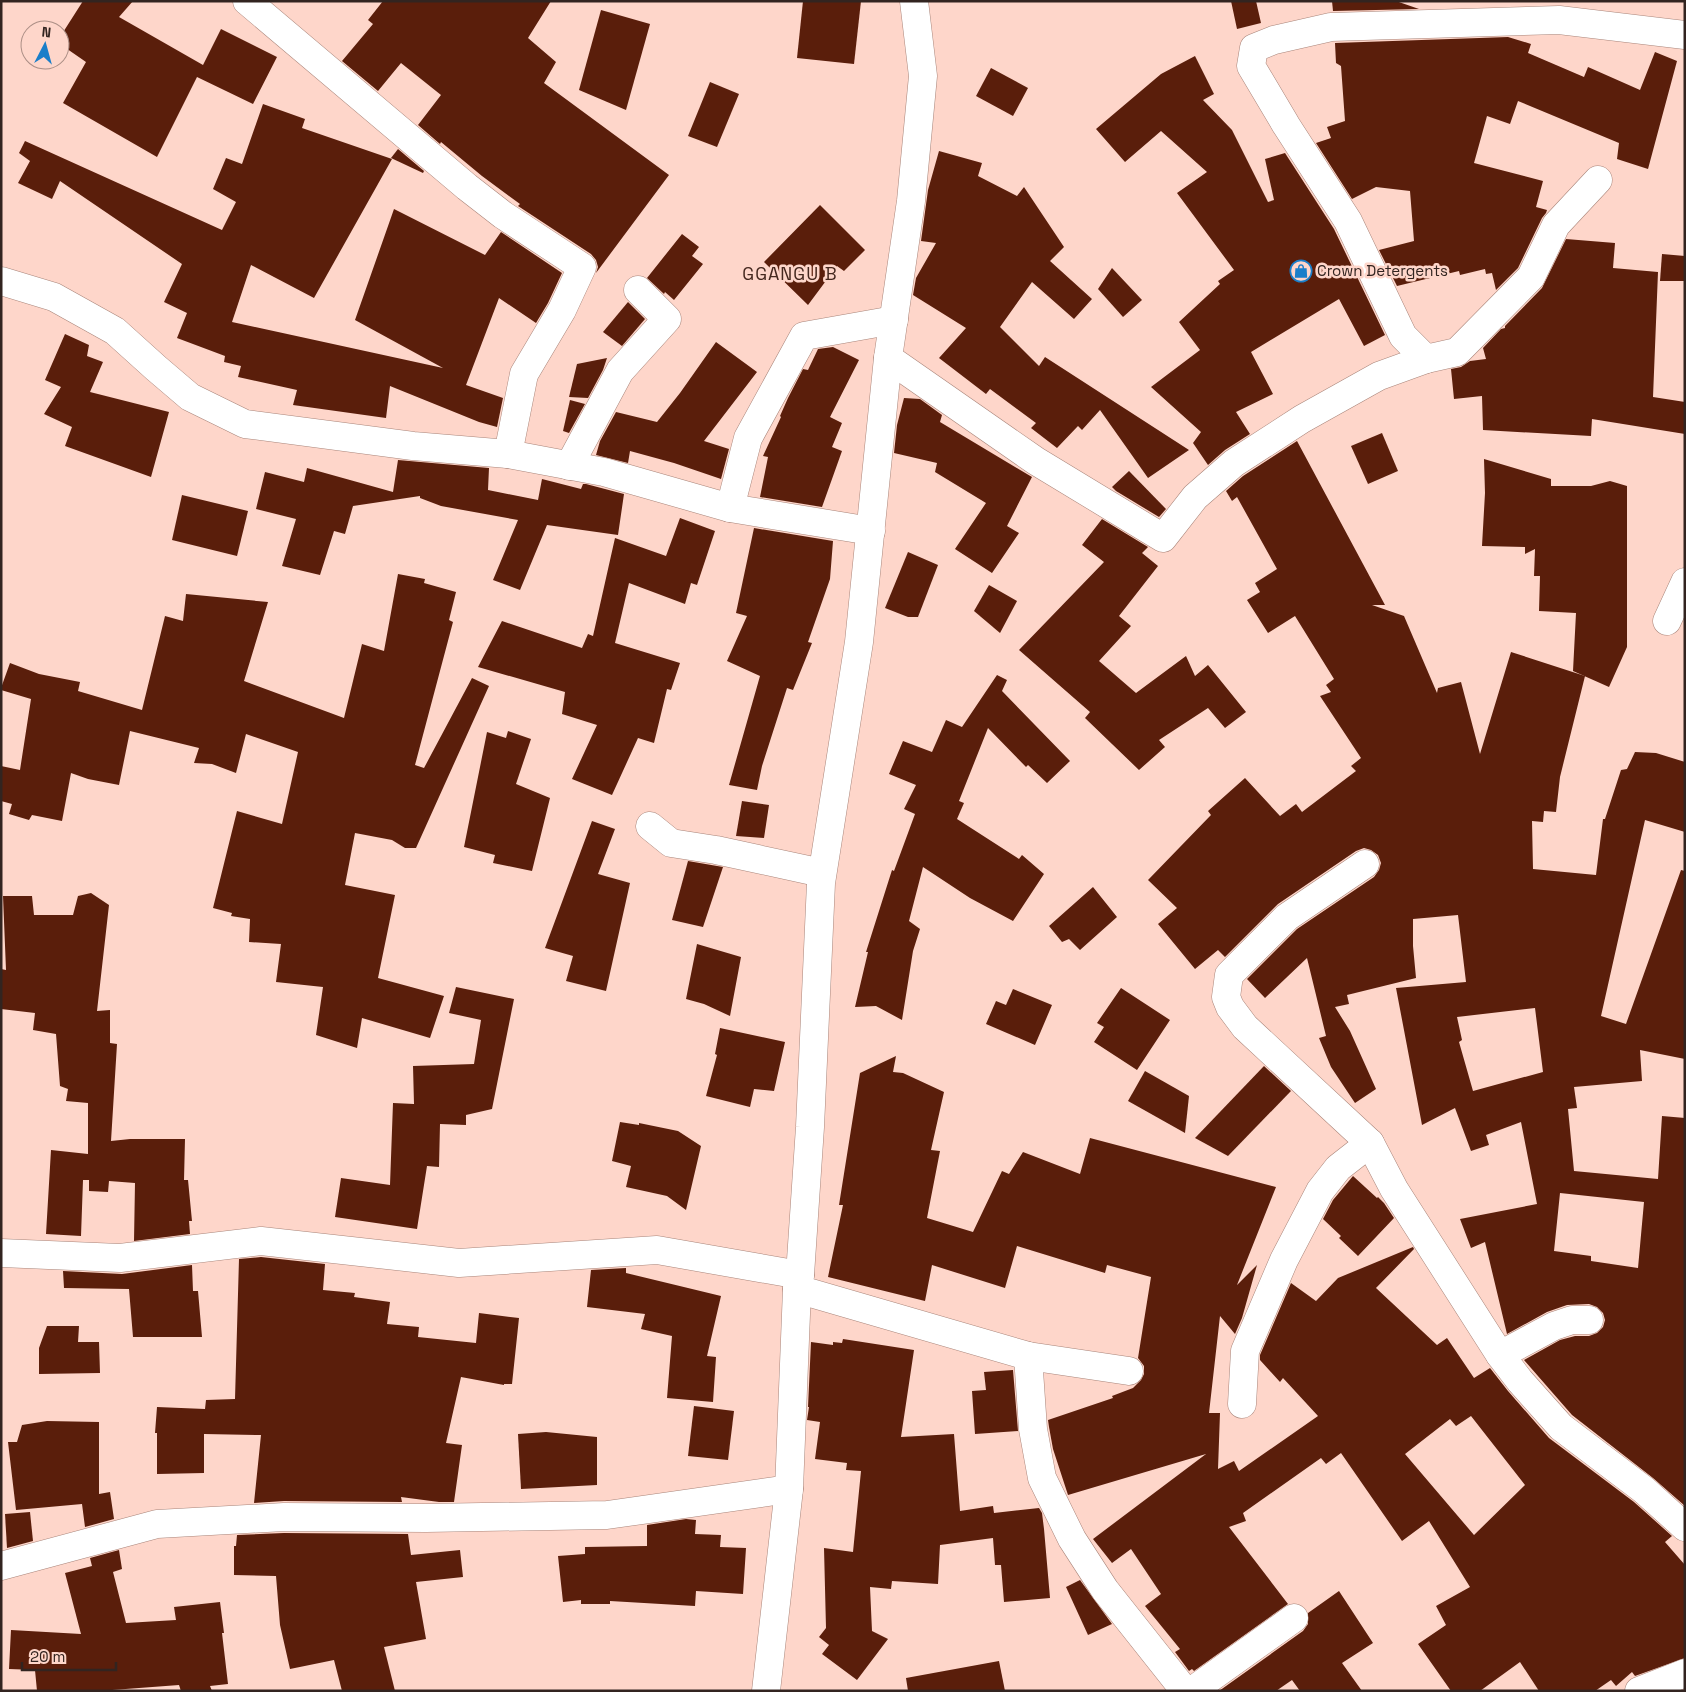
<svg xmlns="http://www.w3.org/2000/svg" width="1686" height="1692" font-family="'Space Grotesk',sans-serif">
  <rect width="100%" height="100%" fill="#fed6ca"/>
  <g fill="#5a1e0b" fill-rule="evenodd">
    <path d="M83,1H133L119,17L203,65L221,29L277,57L253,104L197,77L157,157L63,103L86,62L60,44V37Z"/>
    <path d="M383,1H551L528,38L556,62L544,83L669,175L596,273L598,267L596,260L591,254L518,206L520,204L482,176L441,142L440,144L418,125L441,95L401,63L378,91L342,61L373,24L368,20Z"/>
    <path d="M803,1H861L854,64L797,58Z"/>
    <path d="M1231,1H1256L1261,23L1237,29Z"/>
    <path d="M1332,1H1396L1419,9L1333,11Z"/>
    <path d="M601,10L650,24L626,110L579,90Z"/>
    <path d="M1508,37L1531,44L1528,53L1584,77L1588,67L1640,90L1655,52L1677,61L1648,169L1617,159L1619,143L1518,101L1510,124L1487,116L1474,163L1543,181L1536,207L1547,210L1546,213L1542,218L1518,268L1496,290L1492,273L1486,274L1485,269L1460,275L1459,271L1397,286L1379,250L1414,241L1410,191L1376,187L1352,199L1316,143L1331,138L1327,127L1345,121L1341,66L1336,63L1335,43Z"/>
    <path d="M1195,56L1214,94L1203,100L1232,130L1268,202L1274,200L1265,159L1285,153L1334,229L1385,335L1364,346L1339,299L1251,352L1273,394L1236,412L1250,434L1225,450L1208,465L1193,443L1201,432L1151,387L1200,350L1179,322L1220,284L1218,281L1234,270L1177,193L1207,172L1161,131L1125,162L1096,129L1161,74Z"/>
    <path d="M991,68L1028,88L1013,116L976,96Z"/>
    <path d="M710,82L739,94L717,147L688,136Z"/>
    <path d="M263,104L305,119L302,128L392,159L314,298L251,265L232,322L443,368L355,320L394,209L485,255L501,232L562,273L548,303L536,323L499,298L466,385L503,398L497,427L479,422L390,386L386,418L293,405L297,390L238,377L241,366L224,362L225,356L177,338L187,313L164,302L182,264L60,181L52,199L18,183L30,161L19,153L25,141L222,230L236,202L213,189L226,158L242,164Z"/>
    <path d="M398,149L424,171L423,173L391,158Z"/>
    <path d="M939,151L982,163L978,176L1017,196L1024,187L1064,247L1050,261L1092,299L1074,319L1032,282L1000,327L1039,366L1045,357L1189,450L1148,478L1100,410L1082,430L1078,426L1057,448L1031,428L1036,423L990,389L986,394L939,358L966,328L913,295L916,278L936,243L921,241L928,190Z"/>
    <path d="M820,205L865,250L844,271L837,266L808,305L764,262Z"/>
    <path d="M682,234L699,247L692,256L703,264L674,300L665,292L664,294L647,278Z"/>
    <path d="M1566,239L1615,243L1613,268L1658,272L1653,397L1685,402V434L1592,419L1591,436L1483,430L1482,396L1454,399L1451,369L1461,367L1470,361L1486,359L1483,348L1501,329L1505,328V326L1542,288Z"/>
    <path d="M1662,254L1685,256V281H1660Z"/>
    <path d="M1112,268L1142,300L1123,317L1098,289Z"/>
    <path d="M628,302L645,319L622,346L603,332Z"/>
    <path d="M65,334L89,345L87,356L103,362L90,392L169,412L151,477L65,446L72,427L44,414L61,387L45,380Z"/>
    <path d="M716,342L757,372L704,441L729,449L721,479L674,463L630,451L628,463L596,455L600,441L616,412L657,422L680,393Z"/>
    <path d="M833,347L859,360L830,417L842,423L832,447L842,451L822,507L760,497L768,457L763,456L781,417L780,416L788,398L803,369L808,370L818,349Z"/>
    <path d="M607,358L603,370L588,398L569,397L577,364Z"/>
    <path d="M904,398L920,399L942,415L940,422L1032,477L1007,526L1019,533L992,573L955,549L986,503L935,472L937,463L894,453L897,425Z"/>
    <path d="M570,400L585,404L569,433L563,431Z"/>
    <path d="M1382,433L1398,471L1368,484L1351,446Z"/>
    <path d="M1297,441L1385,605H1372L1404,616L1437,693L1438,688L1461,682L1480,754L1511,652L1585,676L1560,777L1556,812L1544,811L1543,822L1532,821L1533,869L1596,875L1603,819H1605L1621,770L1627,769L1635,752L1656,753L1685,762V832L1645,820L1601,1016L1626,1024L1681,870L1685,871V1059L1640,1050L1642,1081L1574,1087L1577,1108L1568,1109L1574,1171L1658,1179L1662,1116L1685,1118V1506L1653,1478L1572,1415L1524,1360L1560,1340L1575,1336H1589L1597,1333L1603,1327L1605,1320L1603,1313L1597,1307L1589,1304L1567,1305L1547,1312L1507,1334L1485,1242L1471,1248L1460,1219L1537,1204L1521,1122L1486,1135L1489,1145L1471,1151L1455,1108L1422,1125L1396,988L1466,982L1458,915L1413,919V946L1416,978L1347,995L1349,1004L1335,1007L1350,1031L1376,1089L1355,1103L1331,1067L1319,1038L1326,1036L1307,958L1265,998L1247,979L1297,929L1374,877L1379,870L1381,863L1378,855L1371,850L1364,848L1356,851L1278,904L1225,957L1218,950L1195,969L1158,924L1177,908L1148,880L1211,815L1208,811L1245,778L1280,816L1296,804L1302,812L1356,771L1351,766L1361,758L1320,696L1331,692L1326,685L1334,679L1295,616L1268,633L1247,600L1260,592L1255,583L1277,569L1237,497L1232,501L1226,491L1243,476ZM1535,1008L1543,1072L1473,1091L1459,1042L1462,1040L1457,1017ZM1560,1193L1644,1202L1638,1268L1591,1261V1256L1554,1251Z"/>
    <path d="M1484,459L1551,479V486H1591L1610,481L1627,486V647L1609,687L1573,671L1576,613L1539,611L1540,576H1534L1535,549L1525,554V547L1482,546L1485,493Z"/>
    <path d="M398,460L489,468L488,490L538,500L542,479L581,489L583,484H586L624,494L618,535L547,525L520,590L493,580L518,520L441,506L420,498V496L353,506L345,534L334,531L320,575L282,566L296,519L256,509L265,472L304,482L307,468L393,492Z"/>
    <path d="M1129,471L1166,509L1159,517L1116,491L1112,487Z"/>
    <path d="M182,495L248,511L237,556L172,540Z"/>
    <path d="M680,518L715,531L697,585L691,583L685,604L629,583L615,643L680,663L671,690L667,689L654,743L638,738L612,795L572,779L597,725L562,714L565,692L478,667L502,621L582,648L588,634L593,636L615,538L666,556Z"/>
    <path d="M1102,519L1148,547L1142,553L1158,566L1119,616L1131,626L1099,661L1136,693L1186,656L1195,676L1208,665L1246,712L1225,728L1208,708L1159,740L1165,747L1139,770L1085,718L1090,712L1019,650L1104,562L1082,545Z"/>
    <path d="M754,528L833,541L830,579L808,642L812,643L793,690L787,688L762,766L757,790L729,785L760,676L727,661L747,616L736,613Z"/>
    <path d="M908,552L938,565L918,617H908L885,608Z"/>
    <path d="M398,574L425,579L424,583L456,592L449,620L453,622L415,765L424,768L472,678L489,686L416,848H405L392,840L355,833L345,885L395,895L378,978L444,996L430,1038L362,1018L357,1048L316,1035L323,987L276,982L281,944L249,942L250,919L231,916L232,913L213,908L237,811L282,824L298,752L246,734L236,773L212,764L194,763L199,748L130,731L119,785L88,779L71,773L62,821L32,815L29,820L9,814L12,804L1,801V766L20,770L31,699L1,690V688L10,663L39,674L80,682L78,691L142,710L165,616L183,621L186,594L268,602L244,681L344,718L362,644L384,651Z"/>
    <path d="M989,585L1017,601L1000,633L974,611Z"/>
    <path d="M997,675L1007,680L1002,691L1070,761L1047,783L1028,765L1026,767L988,728L959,801L964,803L957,819L1019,859L1022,855L1044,874L1013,921L970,898L923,867L909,921L920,929L913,951L902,1020L876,1006L855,1007L868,952H866L892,870L894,871L915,814L904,809L916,785L889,774L903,741L932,752L946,720L962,727Z"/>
    <path d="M508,731L531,739L516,784L550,798L532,871L493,863L495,855L464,847L487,732L506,738Z"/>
    <path d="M742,801L769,805L764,838L736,836Z"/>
    <path d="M592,821L615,829L598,874L630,883L606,991L566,981L573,956L545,948Z"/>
    <path d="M688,861L723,867L703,927L672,920Z"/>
    <path d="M1093,887L1117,917L1080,950L1069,939L1062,942L1049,926Z"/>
    <path d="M91,893L109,905L97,1011L110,1010V1043L117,1044L111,1141L130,1139H185L184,1180H188L192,1221H189L190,1234L134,1241L135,1183L109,1181L108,1192L89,1191V1180H83L81,1236L46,1234L51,1150L88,1154V1103L66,1101L68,1089L60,1086L56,1034L33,1030L35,1013L1,1009V969L6,970L3,896H32L34,915H73L78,896Z"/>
    <path d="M697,944L741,957L730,1016L704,1004L686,999Z"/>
    <path d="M456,987L514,999L492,1109L466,1115V1125L440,1124L439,1167L427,1166L417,1229L335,1217L341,1178L390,1185L393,1103L414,1104L413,1066L474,1064L481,1020L449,1013Z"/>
    <path d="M1121,988L1170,1020L1137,1070L1094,1042L1104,1027L1097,1023Z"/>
    <path d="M1013,989L1052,1005L1035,1045L986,1024L996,1001L1006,1005Z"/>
    <path d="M720,1028L785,1042L774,1091L754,1089L750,1107L706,1096L717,1055L715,1054Z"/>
    <path d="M896,1056L893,1072L903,1073L944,1092L931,1150L940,1151L927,1218L973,1232L1002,1171L1009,1174L1023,1152L1080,1174L1090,1138L1276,1187L1237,1285L1257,1265L1242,1318L1235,1334L1220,1316L1209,1413H1220L1218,1469L1234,1461L1239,1471L1318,1416L1283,1378L1280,1382L1260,1360V1355L1291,1283L1316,1301L1338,1278L1413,1247L1414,1249L1376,1288L1437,1345L1447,1338L1474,1378L1490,1368L1508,1391L1549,1438L1634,1502L1672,1536L1665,1542L1685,1565V1658L1635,1676L1632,1672L1616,1686L1611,1680L1595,1691H1539L1520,1662L1480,1691H1451L1418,1644L1446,1625L1436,1606L1470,1587L1429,1521L1402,1541L1341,1453L1326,1464L1321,1458L1243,1513L1246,1521L1229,1527L1288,1604L1194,1671L1192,1669L1189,1671L1175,1652L1180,1649L1145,1606L1161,1594L1131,1549L1112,1563L1093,1539L1206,1454L1068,1495L1053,1449L1049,1427L1048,1420L1113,1398L1112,1396L1133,1388L1141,1380L1144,1374V1366L1138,1358L1151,1277L1107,1265L1105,1273L1017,1246L1005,1288L932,1265L925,1301L828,1277L843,1205H839L860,1073ZM1471,1416L1525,1485L1474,1535L1405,1454L1450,1419L1456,1426Z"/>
    <path d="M1264,1066L1291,1091L1228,1156L1195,1138Z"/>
    <path d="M1145,1071L1189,1096L1185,1133L1128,1101Z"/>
    <path d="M620,1122L639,1125V1123L678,1131L701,1146L686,1210L667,1196L626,1187L631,1166L612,1161Z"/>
    <path d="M1353,1176L1377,1198L1378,1197L1384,1203L1394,1218L1358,1256L1339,1238L1341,1236L1323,1219L1333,1200Z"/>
    <path d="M261,1257L325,1264L323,1290L355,1293L354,1297L390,1302L387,1324L419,1327L418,1337L476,1343L479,1313L519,1318L512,1384H504V1385L461,1377L446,1443L462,1445L454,1502H439L401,1497L402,1502L284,1501L254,1503L261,1435L204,1434V1473L157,1474V1433H155L157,1407L205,1409L206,1400L235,1399L239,1259Z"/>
    <path d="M192,1265L193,1291H198L202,1337H133L129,1289L64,1288L63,1271L122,1274Z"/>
    <path d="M626,1268V1273L721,1296L707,1356L716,1357L713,1402L667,1398L672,1336L641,1329L645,1314L587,1307L591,1270Z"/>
    <path d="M47,1326H79L78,1342H99L100,1373L39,1374V1348Z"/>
    <path d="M843,1339L914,1350L901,1437L954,1434L960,1511L993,1506L994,1513L1039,1508L1042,1513L1044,1529L1050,1598L1004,1602L1001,1565H995L993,1538L940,1545L938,1584L892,1581L891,1589L870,1587L872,1631L888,1639L857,1680L822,1654L829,1645L819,1637L826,1628L824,1548L853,1552L861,1471L846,1470L847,1463L815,1459L820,1422L807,1420L809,1407H808L811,1342L833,1345V1342L842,1343Z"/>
    <path d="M1013,1370L1018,1431L975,1434L972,1391L986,1390L984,1372Z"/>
    <path d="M694,1406L734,1411L728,1460L688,1456Z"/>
    <path d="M47,1421L99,1422V1494L110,1492L114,1519L85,1527L82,1504L16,1510L8,1442H17L22,1425Z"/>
    <path d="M546,1432L597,1437V1485L521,1489L518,1434Z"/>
    <path d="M30,1512L33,1541L7,1548L5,1514Z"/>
    <path d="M686,1519L696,1520L695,1534L721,1535L720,1547L746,1548L743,1594L696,1591L695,1606L610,1601V1604H581V1600L563,1602L558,1556L585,1554V1547L647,1546V1525Z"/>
    <path d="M284,1533L408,1534L411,1555L460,1550L463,1577L416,1582L426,1639L384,1647L395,1691H342L334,1660L290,1669L280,1625L276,1576L234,1575V1546H236L237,1535Z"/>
    <path d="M119,1550L122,1569L113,1572L126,1623L176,1620L174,1607L220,1602L224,1633H222L228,1684L210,1686L212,1691H181L179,1685L99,1691H37L35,1670L9,1669L11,1630L81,1634L65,1573L92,1566L90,1558Z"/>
    <path d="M1080,1580L1112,1624L1088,1635L1066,1587Z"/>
    <path d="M1339,1591L1373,1643L1342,1663L1362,1691H1300L1292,1680L1276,1691H1219L1303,1631L1308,1624V1613Z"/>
    <path d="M999,1661L1005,1691H908L906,1678Z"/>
  </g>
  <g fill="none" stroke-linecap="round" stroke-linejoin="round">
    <g stroke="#a9857a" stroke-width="29">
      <g id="minor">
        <path d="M247,1L467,187L503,215L582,267L562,310L524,374L508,454"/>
        <path d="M1598,180L1556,225L1531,277L1457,352L1426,359L1403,336L1348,221L1286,125L1251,66L1254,48L1274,40L1331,27L1559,20L1685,35"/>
        <path d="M1,281L54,297L115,331L156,368L190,397L245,424L413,446L508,454L604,472L730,508L871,531"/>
        <path d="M888,358L1036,461L1163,538L1195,497L1234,463L1302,419L1379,376L1426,359"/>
        <path d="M569,466L620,371L667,319L638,290"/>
        <path d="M730,508L748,438L804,336L894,320"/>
        <path d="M1667,621L1685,582"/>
        <path d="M650,826L671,843L716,850L822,873"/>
        <path d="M1365,864L1287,917L1229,975L1226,997L1230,1007L1245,1027L1370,1143L1394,1189L1500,1355L1520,1381L1561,1427L1644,1490L1685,1527"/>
        <path d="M1,1253L120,1258L261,1241L459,1263L657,1250L800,1275"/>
        <path d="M797,1289L1028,1356L1129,1371"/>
        <path d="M1500,1355L1554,1326L1572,1320H1589"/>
        <path d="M1028,1356L1033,1429L1042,1478L1072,1539L1105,1590L1185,1691"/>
        <path d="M1242,1404L1245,1351L1284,1260L1320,1191L1338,1168L1370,1143"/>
        <path d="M1,1566L157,1524L284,1517L426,1518L607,1515L789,1489"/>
        <path d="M766,1691L789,1489L797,1289L800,1275L810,1127L821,883L859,642L888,358L911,201L923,76L914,1"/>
        <path d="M1192,1691L1294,1618"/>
        <path d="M1639,1691L1685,1673"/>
      </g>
    </g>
    <use href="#minor" stroke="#fff" stroke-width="28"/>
  </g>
  <defs>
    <g id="shop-ring" transform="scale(1.125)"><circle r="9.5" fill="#fed6ca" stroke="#1a7ec9" stroke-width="1.5"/><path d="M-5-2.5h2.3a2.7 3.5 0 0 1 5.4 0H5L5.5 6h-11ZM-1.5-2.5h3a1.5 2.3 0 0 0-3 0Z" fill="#1a7ec9"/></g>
  </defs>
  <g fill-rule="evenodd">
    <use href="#shop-ring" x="1301" y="271"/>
  </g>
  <g text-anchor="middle" stroke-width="5" stroke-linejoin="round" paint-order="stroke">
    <g font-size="15" fill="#322420" stroke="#fed6ca" text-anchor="start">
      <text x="1317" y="276">Crown Detergents</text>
    </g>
    <g font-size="18" letter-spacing="1" fill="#45281f" stroke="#fed6ca">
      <text x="790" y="280">GGANGU B</text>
    </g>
  </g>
  <rect width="1686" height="1692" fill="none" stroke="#322420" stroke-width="5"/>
  <g transform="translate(45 45) rotate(6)"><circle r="24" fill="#fed6ca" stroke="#ac8f86"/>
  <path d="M0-4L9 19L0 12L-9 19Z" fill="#1a7ec9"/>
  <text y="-8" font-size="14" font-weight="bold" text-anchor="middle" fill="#322420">N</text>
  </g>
  <path d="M22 1662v8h94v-8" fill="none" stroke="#322420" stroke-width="2.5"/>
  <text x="30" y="1662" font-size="15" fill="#322420" stroke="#fed6ca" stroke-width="4" paint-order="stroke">20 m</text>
</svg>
